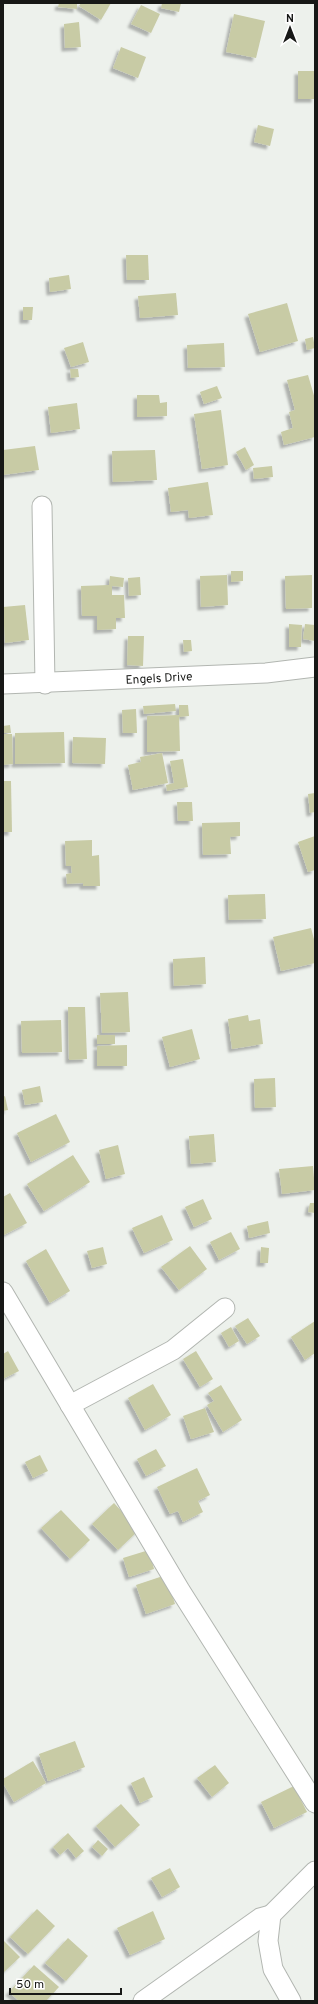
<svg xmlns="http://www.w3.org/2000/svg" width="318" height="2004" font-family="Overpass,sans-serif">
  <defs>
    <filter id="shadow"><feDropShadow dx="-3.5" dy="3.5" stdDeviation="1" flood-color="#0004"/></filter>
  </defs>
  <rect width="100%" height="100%" fill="#edf1ec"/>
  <g fill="#c8cba5" filter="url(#shadow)">
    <path d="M59,3H77V9L58,7Z"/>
    <path d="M81,3H111L101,20L79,6Z"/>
    <path d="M162,3H181L179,12L161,8Z"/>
    <path d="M141,5L160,14L151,33L131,24Z"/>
    <path d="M234,14L265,21L256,58L226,52Z"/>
    <path d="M79,22L81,47L65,48L64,24Z"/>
    <path d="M121,47L146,57L138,78L113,68Z"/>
    <rect x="298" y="71" width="17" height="28"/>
    <path d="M258,125L274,129L270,146L254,142Z"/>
    <path d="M126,255H148L149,280H127Z"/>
    <path d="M69,275L71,289L50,292L49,278Z"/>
    <path d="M176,293L178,315L140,318L138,296Z"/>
    <path d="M287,303L298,341L260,352L248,314Z"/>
    <path d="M23,307H33L32,320H23Z"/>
    <path d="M313,337L315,348L307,350L305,339Z"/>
    <path d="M83,342L89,362L71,367L64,348Z"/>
    <path d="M224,343L225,367L188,368L187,345Z"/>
    <path d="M70,369H78L79,377L71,378Z"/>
    <path d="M308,375L315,399V437L284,445L281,432L293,428L289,412L295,410L287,380Z"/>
    <path d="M217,386L222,398L204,404L200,392Z"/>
    <path d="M137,395H159L160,403L167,402V416L137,417Z"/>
    <path d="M77,403L80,429L51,433L48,407Z"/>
    <path d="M221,410L228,465L202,469L194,414Z"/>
    <path d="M35,446L39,470L3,475V450Z"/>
    <path d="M245,447L254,465L246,470L236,452Z"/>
    <path d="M155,450L157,480L113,482L112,451Z"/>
    <path d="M272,466L273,477L254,479L253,468Z"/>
    <path d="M208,482L213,515L189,518L188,510L171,512L168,488Z"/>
    <path d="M231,571H243V581L231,582Z"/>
    <path d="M227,575L228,605L201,607L200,576Z"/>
    <path d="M312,575V608L286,609L285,576Z"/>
    <path d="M110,576L124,578L123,587L112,586V595H124L125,618H116V629L97,630V616H82L81,586L109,585Z"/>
    <path d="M140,577L141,595L129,596L128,578Z"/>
    <path d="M25,605L29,640L5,643L3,607Z"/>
    <path d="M289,624L302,625L301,647H289Z"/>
    <path d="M305,624L315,625V641L303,639Z"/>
    <path d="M128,636H144L143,666L127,665Z"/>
    <path d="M183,640H191L192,651L184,652Z"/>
    <path d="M175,704L176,711L144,714L143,706Z"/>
    <path d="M179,705H188L189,716L179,717Z"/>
    <path d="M136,709L137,733H123L122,710Z"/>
    <path d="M179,715L180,751L147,752V716Z"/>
    <path d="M10,725L11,733H3V726Z"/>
    <path d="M64,732L65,763L15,764V733Z"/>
    <path d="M3,734H12L13,764L3,765Z"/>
    <path d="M73,737L106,738L105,764L72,763Z"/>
    <path d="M162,753L168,783L133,790L128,765L141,762L140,757Z"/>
    <path d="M183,759L188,787L167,791L166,785L174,783L170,761Z"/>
    <path d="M3,781H11L12,832H3Z"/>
    <path d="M315,793V812L310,813L308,794Z"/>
    <path d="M177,802H192L193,821H178Z"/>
    <path d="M240,822V836L230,837L231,854L203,855L202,823Z"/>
    <path d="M315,836V870L308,872L298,842Z"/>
    <path d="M92,840V856L99,855L100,886H83V883L67,884L66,874L72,873L71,866H66L65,841Z"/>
    <path d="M265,894L266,919L229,920L228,895Z"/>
    <path d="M311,928L315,943V963L281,971L273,937Z"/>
    <path d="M205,957L206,984L174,986L173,959Z"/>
    <path d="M128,992L130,1032L102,1033L100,993Z"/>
    <path d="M68,1007H85L87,1059L69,1060Z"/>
    <path d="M248,1015L249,1021L260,1019L263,1044L232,1049L228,1019Z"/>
    <path d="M61,1020L62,1052L22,1053L21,1021Z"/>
    <path d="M192,1029L200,1059L170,1067L162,1037Z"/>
    <rect x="97" y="1035" width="18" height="9"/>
    <path d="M127,1045V1066H97V1046Z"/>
    <path d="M275,1078L276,1107L255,1108L254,1079Z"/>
    <path d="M40,1086L43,1102L25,1105L22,1090Z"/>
    <path d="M5,1096L8,1110L3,1111V1097Z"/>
    <path d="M56,1114L70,1142L31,1162L17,1133Z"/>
    <path d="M214,1134L216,1162L191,1164L189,1136Z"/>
    <path d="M118,1145L125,1174L106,1179L99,1150Z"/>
    <path d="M73,1155L90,1182L44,1211L27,1184Z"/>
    <path d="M313,1166L315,1190L282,1194L279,1169Z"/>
    <path d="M10,1193L27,1223L4,1235L3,1197Z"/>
    <path d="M203,1199L212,1219L194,1227L185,1207Z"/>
    <path d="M310,1203H315V1213L308,1212Z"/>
    <path d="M162,1215L173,1240L144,1253L132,1228Z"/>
    <path d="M268,1221L270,1233L249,1238L247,1226Z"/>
    <path d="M231,1232L240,1249L219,1260L210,1242Z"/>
    <path d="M190,1246L207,1269L179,1290L161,1267Z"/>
    <path d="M103,1247L107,1264L92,1268L87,1251Z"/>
    <path d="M261,1247L269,1248L268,1263H260Z"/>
    <path d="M46,1249L70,1291L50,1303L26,1261Z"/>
    <path d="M248,1318L260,1336L247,1344L235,1326Z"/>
    <path d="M315,1321V1353L305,1360L291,1337Z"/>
    <path d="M231,1327L239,1341L229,1347L221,1333Z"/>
    <path d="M8,1351L19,1371L3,1379V1354Z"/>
    <path d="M196,1351L213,1379L200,1387L183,1359Z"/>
    <path d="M153,1384L171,1415L145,1430L128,1398Z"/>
    <path d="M221,1385L242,1420L223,1432L207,1405L214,1401L208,1393Z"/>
    <path d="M205,1408L214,1432L191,1439L183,1416Z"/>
    <path d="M156,1449L166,1466L146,1476L137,1459Z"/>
    <path d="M40,1455L48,1471L33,1478L25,1462Z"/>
    <path d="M197,1468L210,1495L198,1501L203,1512L183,1522L178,1511L170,1514L157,1487Z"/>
    <path d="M114,1503L139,1530L118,1550L92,1524Z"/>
    <path d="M61,1510L90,1540L70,1559L41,1528Z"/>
    <path d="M149,1550L154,1569L129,1577L123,1558Z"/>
    <path d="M166,1575L175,1604L146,1614L136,1585Z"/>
    <path d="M75,1741L85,1767L48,1781L39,1754Z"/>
    <path d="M33,1761L46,1783L14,1802L3,1783V1779Z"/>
    <path d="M215,1765L229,1783L212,1797L197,1778Z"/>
    <path d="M144,1777L153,1797L140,1803L131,1783Z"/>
    <path d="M294,1786L307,1812L274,1828L261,1802Z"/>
    <path d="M121,1804L140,1825L115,1847L96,1826Z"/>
    <path d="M68,1833L84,1851L76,1858L68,1848L60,1855L53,1847Z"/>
    <path d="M98,1840L108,1849L102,1856L92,1847Z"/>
    <path d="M170,1868L180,1887L162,1897L151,1878Z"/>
    <path d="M37,1909L55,1926L28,1954L10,1937Z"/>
    <path d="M153,1911L165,1939L130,1955L117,1928Z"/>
    <path d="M68,1938L88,1956L66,1981L45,1963Z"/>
    <path d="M3,1940L20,1957L3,1973Z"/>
    <path d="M34,1965L59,1987L46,2001H19L9,1992Z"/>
  </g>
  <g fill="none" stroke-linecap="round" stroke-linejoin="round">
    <g stroke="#b2b6b1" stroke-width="21">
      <g id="minor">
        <path d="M42,506L45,684"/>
        <path d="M3,684L266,673L315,667"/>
        <path d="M3,1292L180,1590L315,1803"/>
        <path d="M70,1405L173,1350L225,1308"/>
        <path d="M143,2001L260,1918L271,1915"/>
        <path d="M291,2001L273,1969L268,1941L271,1915L315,1871"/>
      </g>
    </g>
    <use href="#minor" stroke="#fff" stroke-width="19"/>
  </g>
  <g text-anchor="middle" stroke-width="4" stroke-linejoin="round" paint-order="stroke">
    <g font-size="12" fill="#171816" stroke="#fff">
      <text transform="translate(159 678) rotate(-3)" y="4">Engels Drive</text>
    </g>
  </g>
  <rect width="318" height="2004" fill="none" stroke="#171816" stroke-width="8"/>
  <g transform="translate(290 28)" stroke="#ffffff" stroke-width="3" paint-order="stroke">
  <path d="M0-3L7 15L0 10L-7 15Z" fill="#171816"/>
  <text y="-6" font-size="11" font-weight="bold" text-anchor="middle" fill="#171816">N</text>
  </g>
  <path d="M10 1988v6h111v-6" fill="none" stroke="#171816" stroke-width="2"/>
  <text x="16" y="1988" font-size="12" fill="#171816" stroke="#ffffff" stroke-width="3" paint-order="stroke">50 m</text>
</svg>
